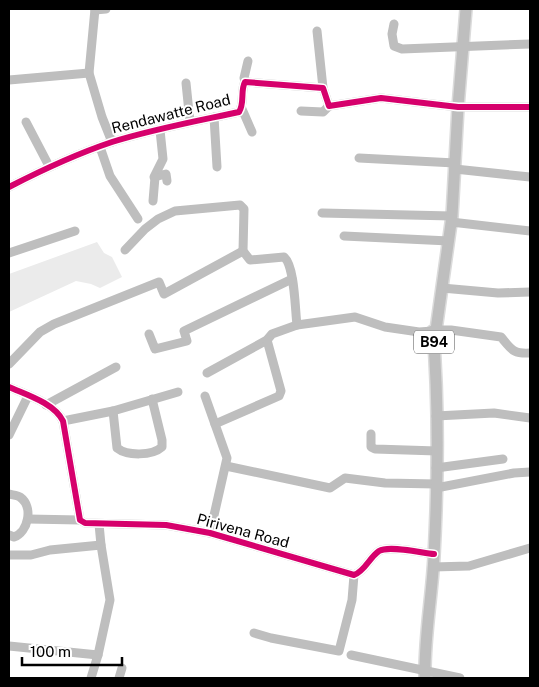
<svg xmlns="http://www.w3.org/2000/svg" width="539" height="687" font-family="'Public Sans',sans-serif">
  <rect width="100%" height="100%" fill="#fff"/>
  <path fill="#ebebeb" d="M97,242L104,253L112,257L122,277L100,288L91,284L76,281L9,312V274Z"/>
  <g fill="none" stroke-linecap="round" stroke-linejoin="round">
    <g stroke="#dbdbdb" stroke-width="14">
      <path id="major" d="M425,678C424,638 432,597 434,556C438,482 439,405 433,331L436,330L452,216L458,107L466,9"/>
    </g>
    <g stroke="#bebebe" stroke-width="9">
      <path d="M95,9L89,73L102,117L112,142"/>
      <path d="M95,10L106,9"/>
      <path d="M394,24L392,34L394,46L402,49L530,44"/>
      <path d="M317,31L323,88"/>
      <path d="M9,80L89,73"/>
      <path d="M245,82L244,78L248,61"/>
      <path d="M186,83L190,122"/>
      <path d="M242,109L252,132"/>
      <path d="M301,111L323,112L329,106"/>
      <path d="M214,117L217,167"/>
      <path d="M26,122L49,166"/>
      <path d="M160,130L163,159L154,177L166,174L167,181"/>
      <path d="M100,147L110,176L138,219"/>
      <path d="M359,158L455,163"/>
      <path d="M455,169L530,177"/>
      <path d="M9,187C42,170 76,154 112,142C153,129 197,121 239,112C245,103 240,91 245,82L323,88L329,106L381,98L458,107H530"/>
      <path d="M153,201L155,177"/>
      <path d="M322,213L452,216"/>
      <path d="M451,222L530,231"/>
      <path d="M344,236L449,241"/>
      <path d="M125,250L145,229L158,219L175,211L240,205L244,209L243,251L250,260L284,257C295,266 295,310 297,325"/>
      <path d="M9,253L75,231"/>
      <path d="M442,288L498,293L530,292"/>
      <path d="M436,330H451L501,337C512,350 513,354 530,353"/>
      <path d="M149,334L155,349L187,341L184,331L292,279"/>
      <path d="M9,364L40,332L54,324L159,282L164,294L243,251"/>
      <path d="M207,373L267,340L272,334L297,325L355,317L385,327L419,332L433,331"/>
      <path d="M9,387C27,395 54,403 63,421L80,520L85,523L166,525L210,533L354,575C365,571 369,558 379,551C389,545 422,553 434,554"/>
      <path d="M205,396L227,458L210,533"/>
      <path d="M46,405L116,367"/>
      <path d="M113,411L117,448C127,456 152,456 162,447V440L152,399"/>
      <path d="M436,416L494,413L530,418"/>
      <path d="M63,421L113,411L178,392"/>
      <path d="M215,424L279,396L281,391L267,340"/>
      <path d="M371,434V447L375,449L437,451"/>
      <path d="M9,435L28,396"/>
      <path d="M226,466L330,488L345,478L385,483L436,484"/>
      <path d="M436,468L503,459"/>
      <path d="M436,488L514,473L530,472"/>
      <path d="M9,494C12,495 17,495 20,497C34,507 28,532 14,537L9,535"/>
      <path d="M28,519L80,520"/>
      <path d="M9,555H31L50,550L101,545"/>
      <path d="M433,567L469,566L530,548"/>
      <path d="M254,633L271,638L339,651L352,600L354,575"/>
      <path d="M9,646L98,655"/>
      <path d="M351,655L460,678"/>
      <path d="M91,678L98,655L110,600L101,545L99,524"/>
      <path d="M119,678L122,668"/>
    </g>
    <use href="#major" stroke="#bebebe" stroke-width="11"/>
    <g stroke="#fff" stroke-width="9">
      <g id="cycleway">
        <path d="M9,187C42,170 76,154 112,142C153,129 197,121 239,112C245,103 240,91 245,82L323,88L329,106L381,98L458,107H530"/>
        <path d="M9,387C27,395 54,403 63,421L80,520L85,523L166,525L210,533L354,575C365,571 369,558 379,551C389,545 422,553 434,554"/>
      </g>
    </g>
    <use href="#cycleway" stroke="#d6006c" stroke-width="6"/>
  </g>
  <g text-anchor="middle" stroke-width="4" stroke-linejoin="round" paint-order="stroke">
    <rect fill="#fff" stroke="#4c4c4c" stroke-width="1" x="414" y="330.5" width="40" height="23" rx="4"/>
    <g font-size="14" font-weight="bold" fill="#000">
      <text x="434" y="347">B94</text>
    </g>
    <g font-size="15" fill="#000" stroke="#fff">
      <text transform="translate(171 114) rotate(-14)" y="5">Rendawatte Road</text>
      <text transform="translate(243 531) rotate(15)" y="5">Pirivena Road</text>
    </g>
  </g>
  <rect width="539" height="687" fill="none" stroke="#000000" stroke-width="20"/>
  <path d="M22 657v8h100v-8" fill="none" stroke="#000000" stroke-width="2.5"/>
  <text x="30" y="657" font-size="15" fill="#000000" stroke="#ffffff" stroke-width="4" paint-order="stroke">100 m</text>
</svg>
